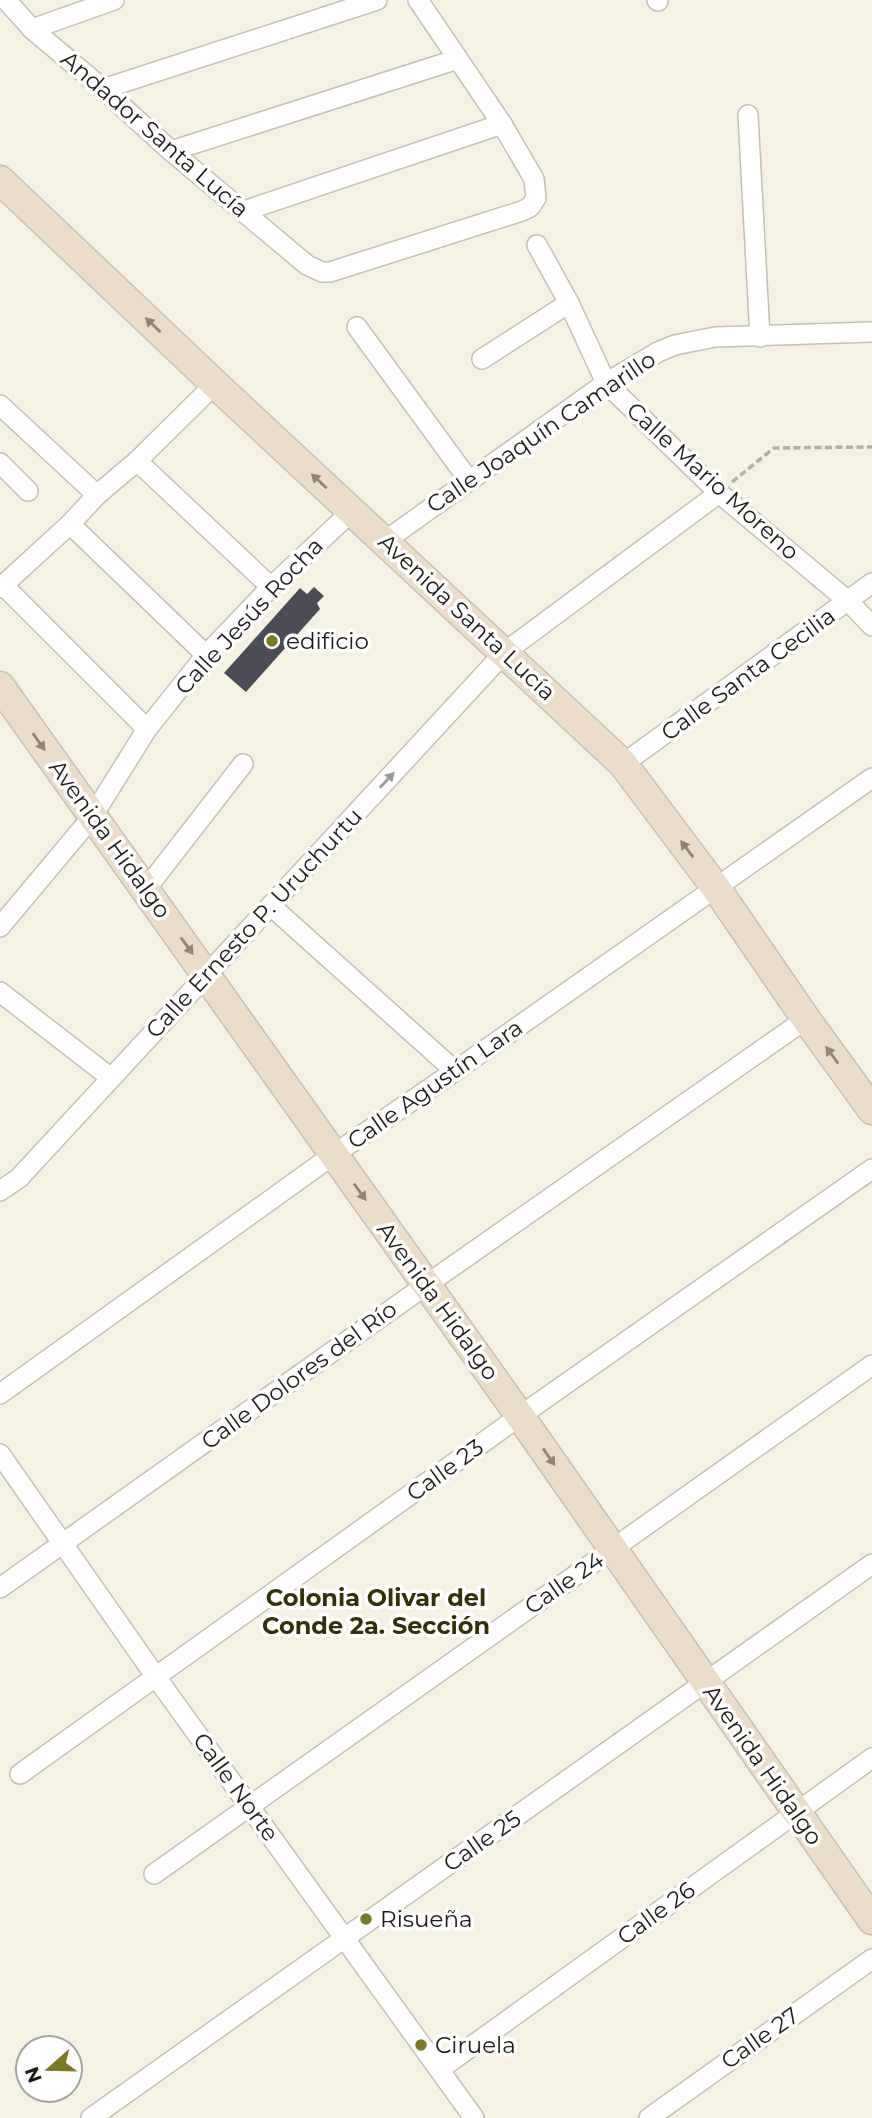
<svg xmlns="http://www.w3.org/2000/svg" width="872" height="2118" font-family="Montserrat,sans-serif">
  <rect width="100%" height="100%" fill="#f5f2e4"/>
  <path fill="#4b4c56" d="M314,587L324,596L317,603L320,609L246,692L224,673L300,588L307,594Z"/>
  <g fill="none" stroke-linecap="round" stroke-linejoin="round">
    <g stroke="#c3c0b3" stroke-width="22">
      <g id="street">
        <path d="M6,0L32,29L103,89L171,151L307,265L322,272H330L522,211L530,207L536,198L534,179L502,124L418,0"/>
        <path d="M657,0L658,1"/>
        <path d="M32,29L114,0"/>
        <path d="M103,89L377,0"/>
        <path d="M748,115L760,337"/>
        <path d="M171,151L458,59"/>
        <path d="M244,211L502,124"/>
        <path d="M537,245L569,303L606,383L719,493L848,601L872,626"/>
        <path d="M357,327L468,479"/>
        <path d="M482,359L569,303"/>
        <path d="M0,405L97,495"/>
        <path d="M137,461L271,587"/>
        <path d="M0,463L28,491"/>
        <path d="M70,524L206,655"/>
        <path d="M385,541L606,383L658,352L675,345L715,337L872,332"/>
        <path d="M3,585L147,729"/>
        <path d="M0,588L70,524L97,495L137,461L215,384"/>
        <path d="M623,764L872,583"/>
        <path d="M146,889L243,764"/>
        <path d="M271,906L455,1071"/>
        <path d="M0,927L92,817L147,729L206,655L271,587L352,511"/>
        <path d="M0,992L111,1078"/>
        <path d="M0,1191L19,1178L505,652L719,493"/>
        <path d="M0,1394L333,1155L455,1071L872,778"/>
        <path d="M0,1454L156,1677L474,2118"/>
        <path d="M0,1588L426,1285L806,1019"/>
        <path d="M20,1774L520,1416L872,1169"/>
        <path d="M154,1874L872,1365"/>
        <path d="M440,2069L872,1758"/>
        <path d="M91,2118L872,1564"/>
        <path d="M649,2118L872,1959"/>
      </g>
    </g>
    <g stroke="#c3c0b3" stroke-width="31">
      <g id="secondary">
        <path d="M0,180L215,384L623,764L716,888L806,1019L872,1110"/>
        <path d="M0,686L520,1416L872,1920"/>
      </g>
    </g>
    <path stroke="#b1aea3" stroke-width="3.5" stroke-dasharray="7 3.5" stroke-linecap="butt" d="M732,482L774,448L872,447"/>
    <use href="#street" stroke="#fff" stroke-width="19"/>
    <use href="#secondary" stroke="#ebdcc8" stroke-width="28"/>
  </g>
  <defs><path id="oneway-solid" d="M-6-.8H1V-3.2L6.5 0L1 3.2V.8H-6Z" transform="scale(1.75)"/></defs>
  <g fill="#8d8577">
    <use href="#oneway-solid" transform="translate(153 325) rotate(-136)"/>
    <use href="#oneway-solid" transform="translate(319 481) rotate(-137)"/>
    <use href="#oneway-solid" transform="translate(39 742) rotate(55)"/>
    <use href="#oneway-solid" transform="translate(687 849) rotate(-127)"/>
    <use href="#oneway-solid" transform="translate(187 946) rotate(54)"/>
    <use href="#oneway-solid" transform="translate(832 1055) rotate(-126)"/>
    <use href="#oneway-solid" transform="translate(360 1192) rotate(54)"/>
    <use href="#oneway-solid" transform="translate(549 1457) rotate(55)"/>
  </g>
  <use fill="#989896" href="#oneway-solid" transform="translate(387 780) rotate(-47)"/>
  <g fill="#7c7a20" stroke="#fff" stroke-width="2.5">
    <circle cx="272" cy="641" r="7"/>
    <circle cx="366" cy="1919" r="7"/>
    <circle cx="421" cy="2045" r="7"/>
  </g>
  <g text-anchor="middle" stroke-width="7" stroke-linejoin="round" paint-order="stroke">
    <g font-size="23" fill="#1b1a15" stroke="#fff">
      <text transform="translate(155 134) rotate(41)" y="8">Andador Santa Lucía</text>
      <text transform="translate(541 432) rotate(-34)" y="8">Calle Joaquín Camarillo</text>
      <text transform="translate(713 481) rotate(42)" y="8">Calle Mario Moreno</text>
      <text transform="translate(249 616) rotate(-47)" y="8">Calle Jesús Rocha</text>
      <text transform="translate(467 617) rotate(43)" y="8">Avenida Santa Lucía</text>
      <text transform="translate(748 674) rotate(-36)" y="8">Calle Santa Cecilia</text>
      <text transform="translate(110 839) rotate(54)" y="8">Avenida Hidalgo</text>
      <text transform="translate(254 923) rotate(-47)" y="8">Calle Ernesto P. Uruchurtu</text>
      <text transform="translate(435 1084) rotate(-35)" y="8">Calle Agustín Lara</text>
      <text transform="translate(438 1301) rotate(54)" y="8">Avenida Hidalgo</text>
      <text transform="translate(299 1375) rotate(-36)" y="8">Calle Dolores del Río</text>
      <text transform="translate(445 1470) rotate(-36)" y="8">Calle 23</text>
      <text transform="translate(564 1583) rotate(-35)" y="8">Calle 24</text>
      <text transform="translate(763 1765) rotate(55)" y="8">Avenida Hidalgo</text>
      <text transform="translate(236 1787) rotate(54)" y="8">Calle Norte</text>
      <text transform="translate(482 1841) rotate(-35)" y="8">Calle 25</text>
      <text transform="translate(656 1913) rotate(-36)" y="8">Calle 26</text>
      <text transform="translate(760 2038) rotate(-35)" y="8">Calle 27</text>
    </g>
    <g font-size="23" fill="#1b1a15" stroke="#fff" text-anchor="start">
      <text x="286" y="649">edificio</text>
      <text x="380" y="1927">Risueña</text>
      <text x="435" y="2053">Ciruela</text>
    </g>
    <g font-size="24" font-weight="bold" fill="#323106" stroke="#fff">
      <text x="376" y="1606">Colonia Olivar del<tspan x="376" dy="28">Conde 2a. Sección</tspan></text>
    </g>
  </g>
  <g transform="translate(49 2069) rotate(250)"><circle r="33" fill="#ffffff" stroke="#a4a3a1" stroke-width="2"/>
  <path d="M0-5L12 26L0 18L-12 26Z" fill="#7c7a20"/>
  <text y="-10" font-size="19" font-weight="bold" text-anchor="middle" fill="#1b1a15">N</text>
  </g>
</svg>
